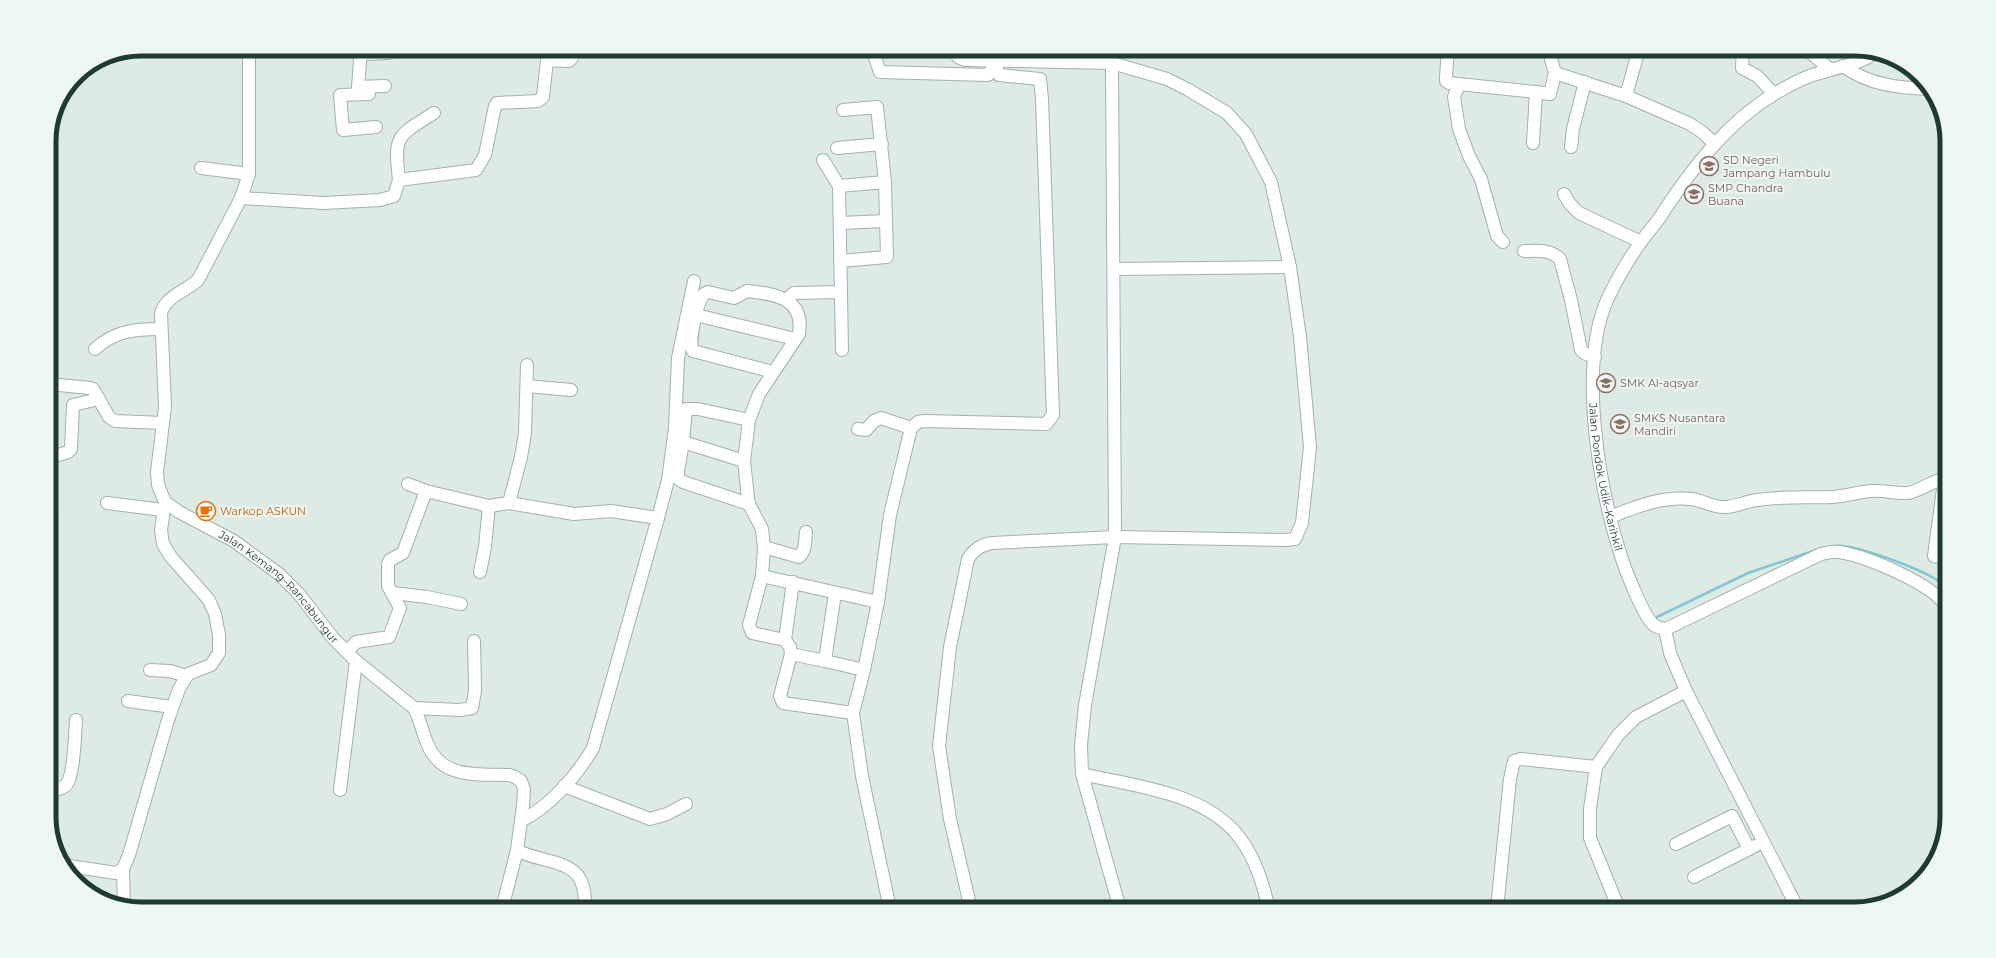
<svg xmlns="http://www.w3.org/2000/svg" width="1996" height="958" font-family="Montserrat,sans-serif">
  <rect width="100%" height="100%" fill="#deeae4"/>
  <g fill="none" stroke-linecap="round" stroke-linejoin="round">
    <g stroke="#84c7d1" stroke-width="2.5">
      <path d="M1835,546C1853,543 1920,569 1937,580C1941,583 1944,588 1947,591"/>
      <path d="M1657,617L1748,573L1816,550"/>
    </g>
    <g stroke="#a1b2ab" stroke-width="14">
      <g id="minor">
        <path id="s1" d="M249,49V174L241,198L198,280C186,291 166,296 161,313L165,407L157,472L158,485L165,502L179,512L234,541L279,574L299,594L333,638L356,661L414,708C420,719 422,731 427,743C441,779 476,774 509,775L515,777L521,781L524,789L523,806L517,850L502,909"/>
        <path d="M361,49L358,87L385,86"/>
        <path d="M872,49L880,72L988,75L997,61"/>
        <path d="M956,49L958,57L965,60L1112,63L1167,79L1187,89L1227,113L1246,134L1271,182L1290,267L1300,337L1310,447L1302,523L1295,539L1285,540L1115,537L992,543C981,545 974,549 968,559L950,647L939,746L950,819L971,909"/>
        <path d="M1448,49L1446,77V81L1449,83L1536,92"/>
        <path d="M1743,49L1742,68L1757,76L1774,94"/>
        <path d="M1806,49L1831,70"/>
        <path id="s2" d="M1875,53C1856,66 1832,68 1810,76C1798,80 1785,88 1774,94C1728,122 1693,167 1664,211C1657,223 1648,232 1640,243C1628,260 1616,281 1607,300C1578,367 1599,488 1621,556C1625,569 1644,618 1654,625C1658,628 1663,629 1668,628L1821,554C1827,553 1833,551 1839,552C1866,556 1933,584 1947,607"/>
        <path d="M361,54L389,53"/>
        <path d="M1112,63L1115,537L1085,705L1081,745L1082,774L1120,909"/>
        <path d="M1843,66C1869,85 1899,88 1930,89"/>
        <path d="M1555,73L1626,96L1690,124L1702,132L1715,144"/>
        <path d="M1459,84L1454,97L1459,129L1469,156L1481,179L1497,236L1503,242"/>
        <path d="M369,94L340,95L343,130L376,127"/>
        <path d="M1626,96L1639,49"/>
        <path d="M1533,143L1536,92L1550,94L1555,73L1548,49"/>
        <path d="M1571,147L1573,129L1585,82"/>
        <path d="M837,148L882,144"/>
        <path d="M823,160L839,186L842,350"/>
        <path d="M201,168L249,174"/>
        <path d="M399,180C394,135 396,137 434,113"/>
        <path d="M839,186L885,182"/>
        <path d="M1564,194L1570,204L1579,213L1641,242"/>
        <path d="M241,198L324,203L380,200L394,196L399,180L476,170L485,155L495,106L497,103L538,101L543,97L547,60L569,61L572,58V49"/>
        <path d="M840,223L886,221"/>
        <path d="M1524,251C1537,251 1550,249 1560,259L1571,300L1581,350L1584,353L1595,357"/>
        <path d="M840,261L887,257L885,182L877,107L843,110"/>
        <path d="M1114,269L1290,267"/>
        <path d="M786,300L794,293L841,292"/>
        <path d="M696,315L795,339"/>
        <path d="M95,349C114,331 135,329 161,329"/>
        <path d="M773,372L693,351C688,342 697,302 704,294L708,292L734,298L747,291C775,294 805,298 799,334L759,394L749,420L744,461L748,498L749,504L762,529L764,547L762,576L749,625L752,633L785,640L790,647L791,654L825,661"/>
        <path d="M49,384L90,388L93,389L109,417L115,421L163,423"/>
        <path d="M527,386L571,390"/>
        <path d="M749,420L698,409H686L683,442L677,478L683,482L749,504"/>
        <path d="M858,429L866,430L874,421L881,418L911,428"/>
        <path d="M683,442L744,461"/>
        <path d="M49,458L68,452L71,449L73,405L99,399"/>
        <path d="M408,484L426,491L489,506L509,503L574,514L611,511L658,518L668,480L675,428L678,358L694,281"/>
        <path d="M1943,489L1934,556L1947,558"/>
        <path d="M107,503L163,510"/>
        <path d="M509,503L521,457L525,433L527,365"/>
        <path d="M1610,517C1638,506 1662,496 1692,499C1704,501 1714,508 1727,507C1738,506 1747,501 1757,500C1782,496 1807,498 1832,497C1846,496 1858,492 1871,491C1884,490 1896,494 1908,493C1922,490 1933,480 1947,478"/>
        <path d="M764,547L799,557C806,551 805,541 806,532"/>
        <path d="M480,572L485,547L489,506"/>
        <path d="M762,576L878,602"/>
        <path d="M393,593L427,597L461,604"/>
        <path d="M835,593L825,661L864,670"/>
        <path d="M1665,629L1670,653L1686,691L1798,909"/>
        <path d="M785,640L793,582"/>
        <path d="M347,652L356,642L389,637L400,608L388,586V564L390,560L403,553L426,491"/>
        <path d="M791,654L780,696L783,703L853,713"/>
        <path d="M150,670L170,671L187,676"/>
        <path d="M128,701L172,707"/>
        <path d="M414,708L460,710L472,708L475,691L474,641"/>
        <path d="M1082,774C1133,786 1205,792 1239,837C1255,857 1263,884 1269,909"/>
        <path d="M564,786L650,819L667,814L686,804"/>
        <path d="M340,790L356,661"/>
        <path d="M49,791C55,790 63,789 67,784C74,774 75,734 76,720"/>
        <path d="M521,821C550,806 576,777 593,748L658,518"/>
        <path d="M1676,844L1732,816L1749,849"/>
        <path d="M517,850C538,863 577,858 583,887C585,894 585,902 586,909"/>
        <path d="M63,865L116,873L123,869"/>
        <path d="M1694,877L1755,846"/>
        <path d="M124,906L123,869L129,855L168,720L179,689L188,674L211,665L219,653V635L215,614L209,600L171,557L163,544L161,530L165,502"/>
        <path d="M890,909L862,776L853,713L864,670L878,602L890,515L911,428L918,422L924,421L1046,424L1053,415L1042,99L1040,79L999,75L997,71V61"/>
        <path d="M1497,909L1510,779L1514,761L1521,759L1596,767"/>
        <path d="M1619,909L1590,838V809L1596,767L1618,735L1636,717L1686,691"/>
      </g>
    </g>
    <use href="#minor" stroke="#fff" stroke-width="12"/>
  </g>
  <defs>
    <g id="school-ring" transform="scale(1)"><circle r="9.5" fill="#eef7f2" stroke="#8d6e63" stroke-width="1.5"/><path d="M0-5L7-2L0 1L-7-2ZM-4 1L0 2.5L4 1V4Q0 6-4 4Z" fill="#8d6e63"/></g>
    <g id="cafe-ring" transform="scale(1)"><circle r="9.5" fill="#eef7f2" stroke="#e8710a" stroke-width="1.5"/><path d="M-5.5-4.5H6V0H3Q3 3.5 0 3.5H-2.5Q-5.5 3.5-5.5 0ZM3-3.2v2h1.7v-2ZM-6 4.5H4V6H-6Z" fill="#e8710a"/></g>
  </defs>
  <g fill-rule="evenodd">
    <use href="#school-ring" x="1709" y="166"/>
    <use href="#school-ring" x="1694" y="194"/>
    <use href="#school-ring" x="1606" y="383"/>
    <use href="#school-ring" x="1620" y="424"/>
    <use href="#cafe-ring" x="206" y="511"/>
  </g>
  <g text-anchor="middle" stroke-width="4" stroke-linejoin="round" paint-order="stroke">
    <g font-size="11" fill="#785e54" stroke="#eef7f2" text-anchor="start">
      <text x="1723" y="164">SD Negeri<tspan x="1723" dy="13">Jampang Hambulu</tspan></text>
      <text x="1708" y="192">SMP Chandra<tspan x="1708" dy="13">Buana</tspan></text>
      <text x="1620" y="387">SMK Al-aqsyar</text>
      <text x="1634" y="422">SMKS Nusantara<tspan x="1634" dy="13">Mandiri</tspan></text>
    </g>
    <g font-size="11" fill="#1f3a32" stroke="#eef7f2">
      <text dy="4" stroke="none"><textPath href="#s2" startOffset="557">Jalan Pondok Udik–Karihkil</textPath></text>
      <text dy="4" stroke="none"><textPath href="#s1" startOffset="628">Jalan Kemang–Rancabungur</textPath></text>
    </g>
    <g font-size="11" fill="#c56008" stroke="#eef7f2" text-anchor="start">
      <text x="220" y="515">Warkop ASKUN</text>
    </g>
  </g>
  <path d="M0 0H1996V958H0ZM141 56H1855A85 85 0 0 1 1940 141V817A85 85 0 0 1 1855 902H141A85 85 0 0 1 56 817V141A85 85 0 0 1 141 56Z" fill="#eef7f2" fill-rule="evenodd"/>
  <path fill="none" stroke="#1f3a32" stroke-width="5" d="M141 56H1855A85 85 0 0 1 1940 141V817A85 85 0 0 1 1855 902H141A85 85 0 0 1 56 817V141A85 85 0 0 1 141 56Z"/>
</svg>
